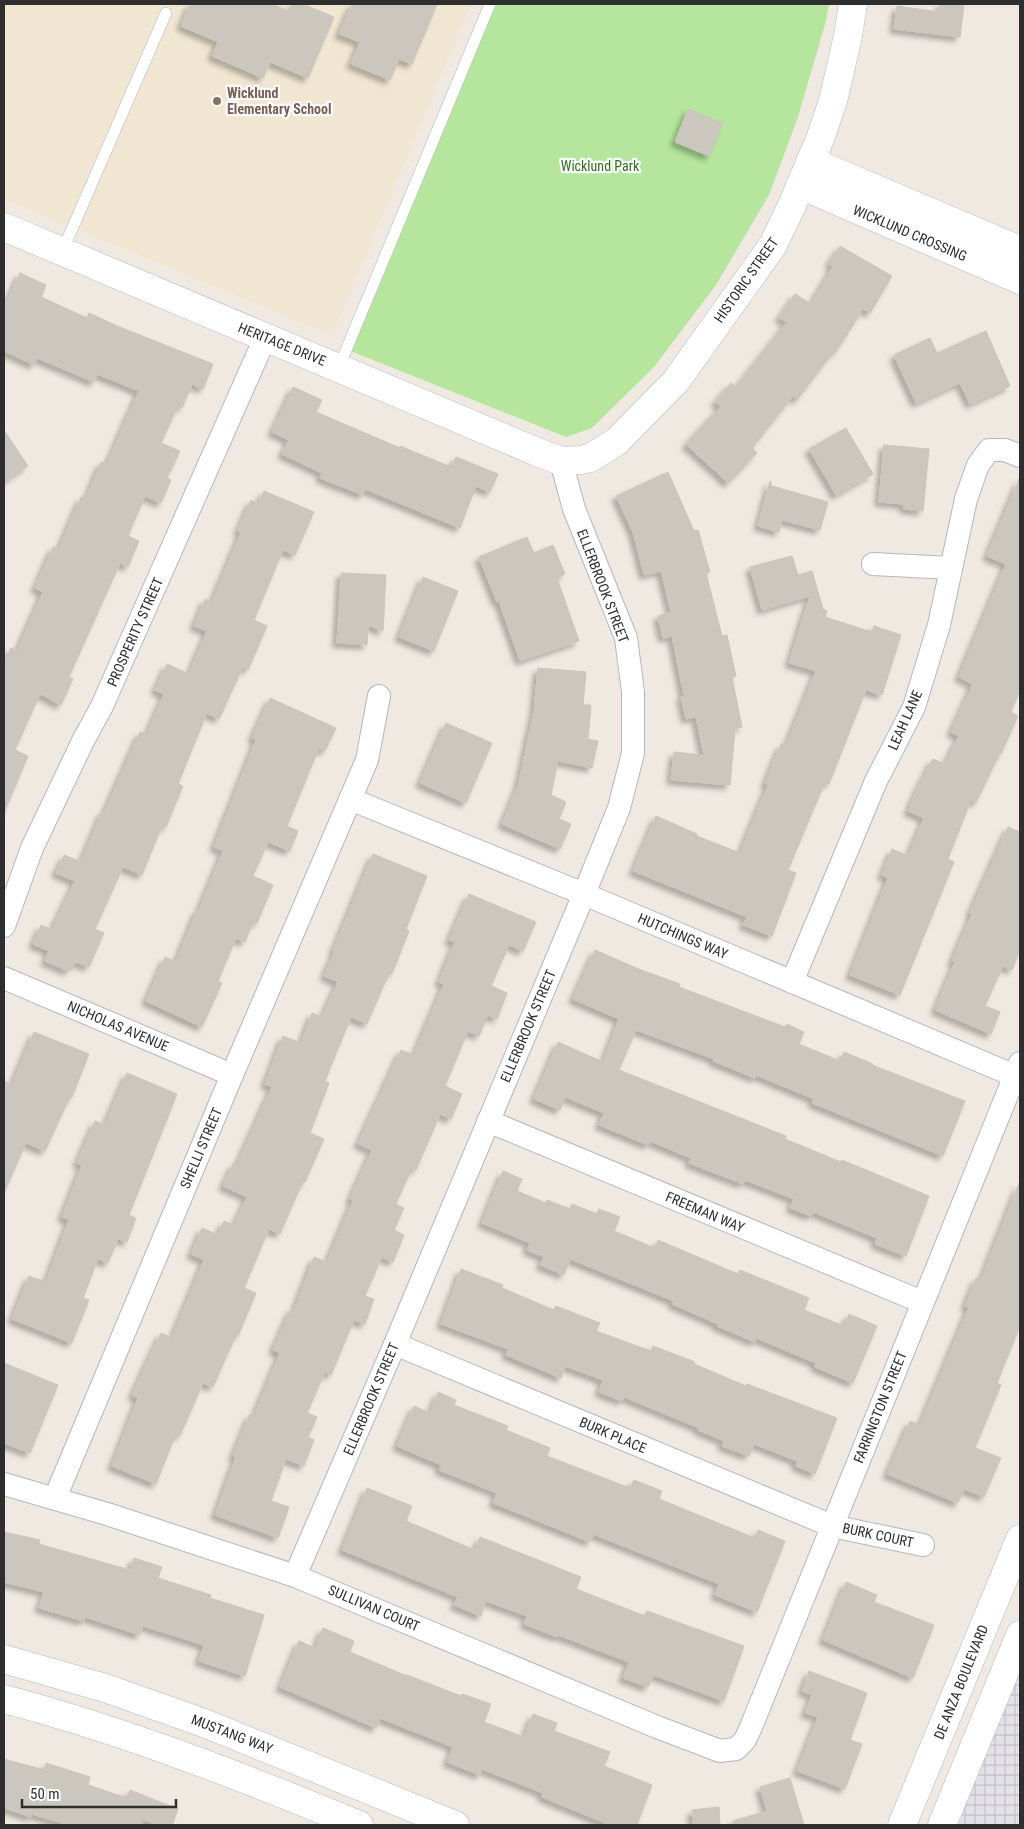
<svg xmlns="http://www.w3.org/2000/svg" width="1024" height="1829" font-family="'Roboto Condensed',sans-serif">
  <defs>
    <pattern id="industrial-grid" width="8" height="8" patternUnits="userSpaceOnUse" patternTransform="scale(1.25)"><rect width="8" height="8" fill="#e3e1e8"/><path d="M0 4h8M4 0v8" fill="none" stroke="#c3c1c7"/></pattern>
    <filter id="shadow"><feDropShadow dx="-4.5" dy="4.5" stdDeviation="2.5" flood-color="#0004"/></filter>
  </defs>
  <rect width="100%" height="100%" fill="#efe9e1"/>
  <path fill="url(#industrial-grid)" d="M1020,1645V1825H946Z"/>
  <path fill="#f0e6d1" d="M4,4H471L332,335L4,199Z"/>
  <path fill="#b6e59e" d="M494,4H829L826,21L798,117L769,195L716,285L654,367L592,428L566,437L348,350Z"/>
  <g fill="#cbc7bf" stroke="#cbc5ba" filter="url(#shadow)">
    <path d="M190,4H272L289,11L292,4H303L334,17L308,78L270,62L263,78L212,56L218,42L181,26Z"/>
    <path d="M352,4H437L412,64L399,59L390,80L351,64L360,42L339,34Z"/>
    <path d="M940,4H964L960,37L894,29L897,6L939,12Z"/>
    <path d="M688,109L723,123L709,156L675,142Z"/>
    <path d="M840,246L892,276L870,313L863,309L836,352L834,351L797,400L793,396L752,448L757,453L728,483L686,444L721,406L715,402L731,383L736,387L787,322L779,318L795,294L811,304L833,266L829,264Z"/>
    <path d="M20,273L46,285L41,297L87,318L89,313L117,326L213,364L203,389L192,384L182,408L178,406L161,443L180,451L167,478L171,480L161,503L145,496L128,536L139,541L128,567L120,563L69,677L73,679L61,705L40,694L15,750L28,756L4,813V664L11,648L17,651L43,592L35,588L53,547L59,549L81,497L86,499L101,462L107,464L139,391L97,374L94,382L37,358L34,365L4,351V309Z"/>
    <path d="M986,331L1010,386L970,404L960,383L916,403L894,355L930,338L937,353Z"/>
    <path d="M293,387L322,400L316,412L400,448V446L451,467L456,457L498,474L490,492L476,486L460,528L365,489L363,495L320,478L322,473L282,454L289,440L272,432Z"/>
    <path d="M846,428L873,474L836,495L809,449Z"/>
    <path d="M4,430L28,466L4,482Z"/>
    <path d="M884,445L929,449L923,511L904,509V504L879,502Z"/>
    <path d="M668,472L694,531L698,530L710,572L706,573L722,636L727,635L736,676L732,677L742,727L735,728L730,785L671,780L674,752L704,755L696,717L686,719L681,697L684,696L672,636L663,638L658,616L671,612L661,571L644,575L633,532L616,496Z"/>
    <path d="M1020,477V690L1011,712L1018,716L1001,754L1000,753L976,803L971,800L948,859L954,862L900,995L850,975L888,878L882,875L892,849L908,856L924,818L908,811L917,790L933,759L945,764L959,736L951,732L973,684L959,677L1006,564L987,556Z"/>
    <path d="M770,481L772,486L828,502L820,530L782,520L779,532L758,526Z"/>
    <path d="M264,491L314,512L295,555L283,550L254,620L267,626L248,670L243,667L219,719L207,713L178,784L183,786L166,827L162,826L142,875L123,867L95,929L104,933L89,967L76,962L68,971L45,961L49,951L33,944L41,925L52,930L75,881L56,873L64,855L81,862L102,812L104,813L140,732L147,734L164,694L155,690L167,664L189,674L207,631L194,626L205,599L212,602L241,532L238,531L251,500L258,504Z"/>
    <path d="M527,537L534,553L553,545L565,574L557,578L579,641L520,661L499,601L497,602L479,557Z"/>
    <path d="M792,556L798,575L812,571L823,609L827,611L825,617L872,632L874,626L901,635L882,695L866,690L829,784L825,782L788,870L796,873L772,936L743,925L747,917L633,871L656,816L697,834V836L740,853L768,785L765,784L781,744L786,746L816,671L789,663L810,596L762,610L750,567Z"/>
    <path d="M341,573L386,575L383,631L368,625L367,645L337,643Z"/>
    <path d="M423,577L458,591L434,651L399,637Z"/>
    <path d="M538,668L586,672L583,705H591L588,739L598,741L592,768L558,761L551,795L566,802L559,819L571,824L560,849L502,824L518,786L534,711Z"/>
    <path d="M270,698L336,728L325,751L319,748L287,826L298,831L290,851L268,842L253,876L273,885L257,923L253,922L245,942L236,938L218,981L222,983L202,1027L146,1001L165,957L176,962L197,910H199L223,851L214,847L256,740L252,738Z"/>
    <path d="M446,723L492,743L466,803L420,783Z"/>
    <path d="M1008,827L1020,832V949L1012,970L1003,966L985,1006L1000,1012L991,1034L935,1010L955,962L952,961L972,914L970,913Z"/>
    <path d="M373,854L427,876L406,929L409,931L392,974L389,973L367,1024L351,1017L325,1081L329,1083L310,1133L324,1139L305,1182L303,1181L280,1234L269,1229L244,1288L256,1293L238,1336L236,1335L213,1387L203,1383L180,1436L176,1434L156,1484L112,1466L138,1398L132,1395L145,1367L161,1333L172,1338L204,1260L191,1254L202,1228L218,1235L224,1221L234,1225L247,1197L223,1186L233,1164L237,1165L272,1087L265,1084L283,1036L301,1043L312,1013L322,1017L338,982L324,976L335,951H333Z"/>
    <path d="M469,894L536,922L523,951L509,945L491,986L507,993L497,1019L488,1015L479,1036L468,1031L445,1086L462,1094L451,1119L440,1114L416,1170L412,1168L396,1204L404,1208L394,1230L404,1235L393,1262L382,1257L365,1296L374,1299L365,1324L354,1320L331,1375L325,1372L307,1413L317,1417L308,1437L314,1440L304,1466L286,1459L271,1501L289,1507L278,1538L215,1515L236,1457L233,1456L250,1414L254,1416L280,1353L273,1350L291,1309L294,1311L314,1257L327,1262L353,1200L350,1199L372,1150L358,1144L401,1050L414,1055L444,984L439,982L455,942L449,940Z"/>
    <path d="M595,950L641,970L680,984L679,987L785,1027L787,1024L804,1032L799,1044L840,1061L844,1052L873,1064L872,1065L965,1101L943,1156L812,1103L814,1099L756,1075L755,1078L713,1061L714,1059L636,1030L619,1070L786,1136L785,1139L841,1162L842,1160L929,1196L906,1256L875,1244L877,1238L813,1212L811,1216L790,1208L794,1199L745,1180L743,1184L717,1174L689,1163L691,1158L650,1141L648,1145L599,1125L604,1113L565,1097L560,1110L534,1099L558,1042L603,1062L619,1019L573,999Z"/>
    <path d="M34,1032L89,1054L72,1097H70L45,1151L26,1143L4,1193V1081L12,1085Z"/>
    <path d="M127,1073L177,1094L129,1215L136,1218L127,1242L118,1239L108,1263L98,1259L83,1298L89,1300L72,1343L12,1319L29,1276L46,1282L69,1220L62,1217L82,1165L77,1163L95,1121L105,1125Z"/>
    <path d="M503,1171L522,1179L517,1191L546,1203L547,1200L570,1209L572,1204L597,1214L599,1209L620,1217L614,1231L655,1248L658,1240L738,1274L740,1270L809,1298L804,1310L844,1326L849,1314L877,1326L853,1383L815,1367L816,1363L756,1338L755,1342L717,1326L718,1324L672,1304L674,1301L570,1259L564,1275L540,1265L544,1257L527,1250L530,1243L482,1223Z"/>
    <path d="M1019,1183L1020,1326L997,1383L1001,1385L975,1448L1001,1458L984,1497L964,1489L958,1503L887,1474L910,1421L920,1425L969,1307L965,1306L976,1278L981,1280Z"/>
    <path d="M461,1269L503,1285L502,1288L554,1310L556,1306L600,1323L596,1331L651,1351L653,1346L695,1362L694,1364L746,1386L747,1384L837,1418L815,1474L796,1466L797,1461L754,1444L749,1456L722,1446L724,1441L698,1430L699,1428L624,1397L622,1401L599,1392L603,1380L565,1366L561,1378L506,1355L508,1349L441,1324Z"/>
    <path d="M4,1363L58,1385L30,1453L4,1443Z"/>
    <path d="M438,1392L456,1400L454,1405L508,1426L506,1430L550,1448L547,1456L630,1488L634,1480L662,1491L659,1499L755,1538L758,1530L785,1541L757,1612L715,1595L719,1584L593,1534L590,1542L493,1503L497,1493L439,1470L441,1465L397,1446L414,1406L430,1413Z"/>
    <path d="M367,1488L412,1506L406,1521L475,1550L480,1537L581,1577L576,1589L645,1616L647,1611L744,1646L724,1701L653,1675L648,1687L623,1678L629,1662L558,1635L557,1637L524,1624L527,1616L486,1601L481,1616L454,1605L458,1597L342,1550Z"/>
    <path d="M4,1532L40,1540L39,1544L130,1570L134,1558L162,1567L158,1578L211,1595L210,1598L264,1615L245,1676L199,1661L204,1645L143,1626L140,1635L85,1617L84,1621L39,1608L44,1592L4,1582Z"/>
    <path d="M846,1582L877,1595L874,1602L934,1625L913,1678L823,1640Z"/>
    <path d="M323,1628L354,1641L350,1652L407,1676V1675L461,1696L462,1694L491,1704L484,1722L524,1737L533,1714L557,1723L554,1731L610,1752L604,1766L652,1785L637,1825H610L542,1797L543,1793L482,1769L480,1775L447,1762L453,1747L380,1718L376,1728L280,1687L299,1641L315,1648Z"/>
    <path d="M809,1671L867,1693L850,1740L862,1744L845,1789L797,1771L818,1717L805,1713L812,1695L802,1691Z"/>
    <path d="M4,1759L44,1770L46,1763L90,1777L88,1785L127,1798L130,1790L178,1809L172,1825H158L143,1820L141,1825H68L32,1814L31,1817L4,1808Z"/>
    <path d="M790,1778L804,1825H734L733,1821L767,1811L760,1787Z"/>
    <path d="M719,1807L720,1825H693L692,1810Z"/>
  </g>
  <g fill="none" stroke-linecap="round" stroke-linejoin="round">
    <g stroke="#b4b7c1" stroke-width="12">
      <g id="service">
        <path d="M62,252L166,13"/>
        <path d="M339,367L490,4"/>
      </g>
    </g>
    <g stroke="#b4b7c1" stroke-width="24">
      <g id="minor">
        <path d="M873,564L951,568"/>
        <path d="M350,799L584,894L1020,1078"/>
        <path d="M4,926L32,848L83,741L102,706L265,338"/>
        <path d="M4,978L232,1075"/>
        <path d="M792,982L876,781L914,707L939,625L966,499L978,465L989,450H1005L1020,456"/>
        <path d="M488,1121L922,1302"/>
        <path d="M395,1344L832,1526L923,1545"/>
        <path d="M4,1484L107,1514L295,1576L657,1727L720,1751L736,1749L745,1740L751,1727L1020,1063"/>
        <path d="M55,1498L232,1075L367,760L379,696"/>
        <path d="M295,1576L395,1344L584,894L619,808L633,753V692L626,638L574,509L561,461"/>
      </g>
    </g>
    <g stroke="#b4b7c1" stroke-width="29">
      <g id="tertiary">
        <path d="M810,161L1020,250"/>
        <path d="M800,185L1020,280"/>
        <path d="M4,227L542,454L561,461L581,460L590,458L616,442L676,381L773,245L793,203L820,139L833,101L848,36L853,4"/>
        <path d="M4,1659L105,1688L204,1723L455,1825"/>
        <path d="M4,1699C125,1731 243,1777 359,1825"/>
        <path d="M902,1825L1020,1539"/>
        <path d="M942,1825L1020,1635"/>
      </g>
    </g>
    <use href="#service" stroke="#fff" stroke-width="11"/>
    <use href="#minor" stroke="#fff" stroke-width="22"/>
    <use href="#tertiary" stroke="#fff" stroke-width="28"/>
  </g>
  <circle fill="#8d6e63" stroke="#fff" stroke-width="2" cx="217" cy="101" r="5"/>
  <g text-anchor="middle" stroke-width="4.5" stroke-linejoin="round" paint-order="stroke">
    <g font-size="14" font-weight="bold" fill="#785e54" stroke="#fff" text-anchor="start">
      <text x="227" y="98">Wicklund<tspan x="227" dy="16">Elementary School</tspan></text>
    </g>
    <g font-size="14" fill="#2c6e1b" stroke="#fff">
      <text x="600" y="171">Wicklund Park</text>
    </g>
    <g font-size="14" fill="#2e2e2e" stroke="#fff">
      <text transform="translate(910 233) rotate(23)" y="5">WICKLUND CROSSING</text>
      <text transform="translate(746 280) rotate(-55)" y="5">HISTORIC STREET</text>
      <text transform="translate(282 344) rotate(22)" y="5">HERITAGE DRIVE</text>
      <text transform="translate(603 586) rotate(69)" y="5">ELLERBROOK STREET</text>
      <text transform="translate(135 632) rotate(-66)" y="5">PROSPERITY STREET</text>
      <text transform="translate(905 720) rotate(-66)" y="5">LEAH LANE</text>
      <text transform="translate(683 936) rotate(23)" y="5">HUTCHINGS WAY</text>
      <text transform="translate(118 1026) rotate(23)" y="5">NICHOLAS AVENUE</text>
      <text transform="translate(528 1026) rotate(-67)" y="5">ELLERBROOK STREET</text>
      <text transform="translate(201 1148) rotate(-67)" y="5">SHELLI STREET</text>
      <text transform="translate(705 1212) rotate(23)" y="5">FREEMAN WAY</text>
      <text transform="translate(371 1399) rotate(-67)" y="5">ELLERBROOK STREET</text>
      <text transform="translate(880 1407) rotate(-68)" y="5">FARRINGTON STREET</text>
      <text transform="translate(613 1435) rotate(23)" y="5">BURK PLACE</text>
      <text transform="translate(878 1535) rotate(12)" y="5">BURK COURT</text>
      <text transform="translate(374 1608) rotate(23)" y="5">SULLIVAN COURT</text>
      <text transform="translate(961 1682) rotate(-68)" y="5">DE ANZA BOULEVARD</text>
      <text transform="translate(232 1734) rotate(21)" y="5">MUSTANG WAY</text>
    </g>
  </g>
  <rect width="1024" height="1829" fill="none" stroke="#2e2e2e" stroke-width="10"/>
  <path d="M22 1799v8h154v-8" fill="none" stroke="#2e2e2e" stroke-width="2.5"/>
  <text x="30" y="1799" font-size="15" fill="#2e2e2e" stroke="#ffffff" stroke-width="4" paint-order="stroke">50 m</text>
</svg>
